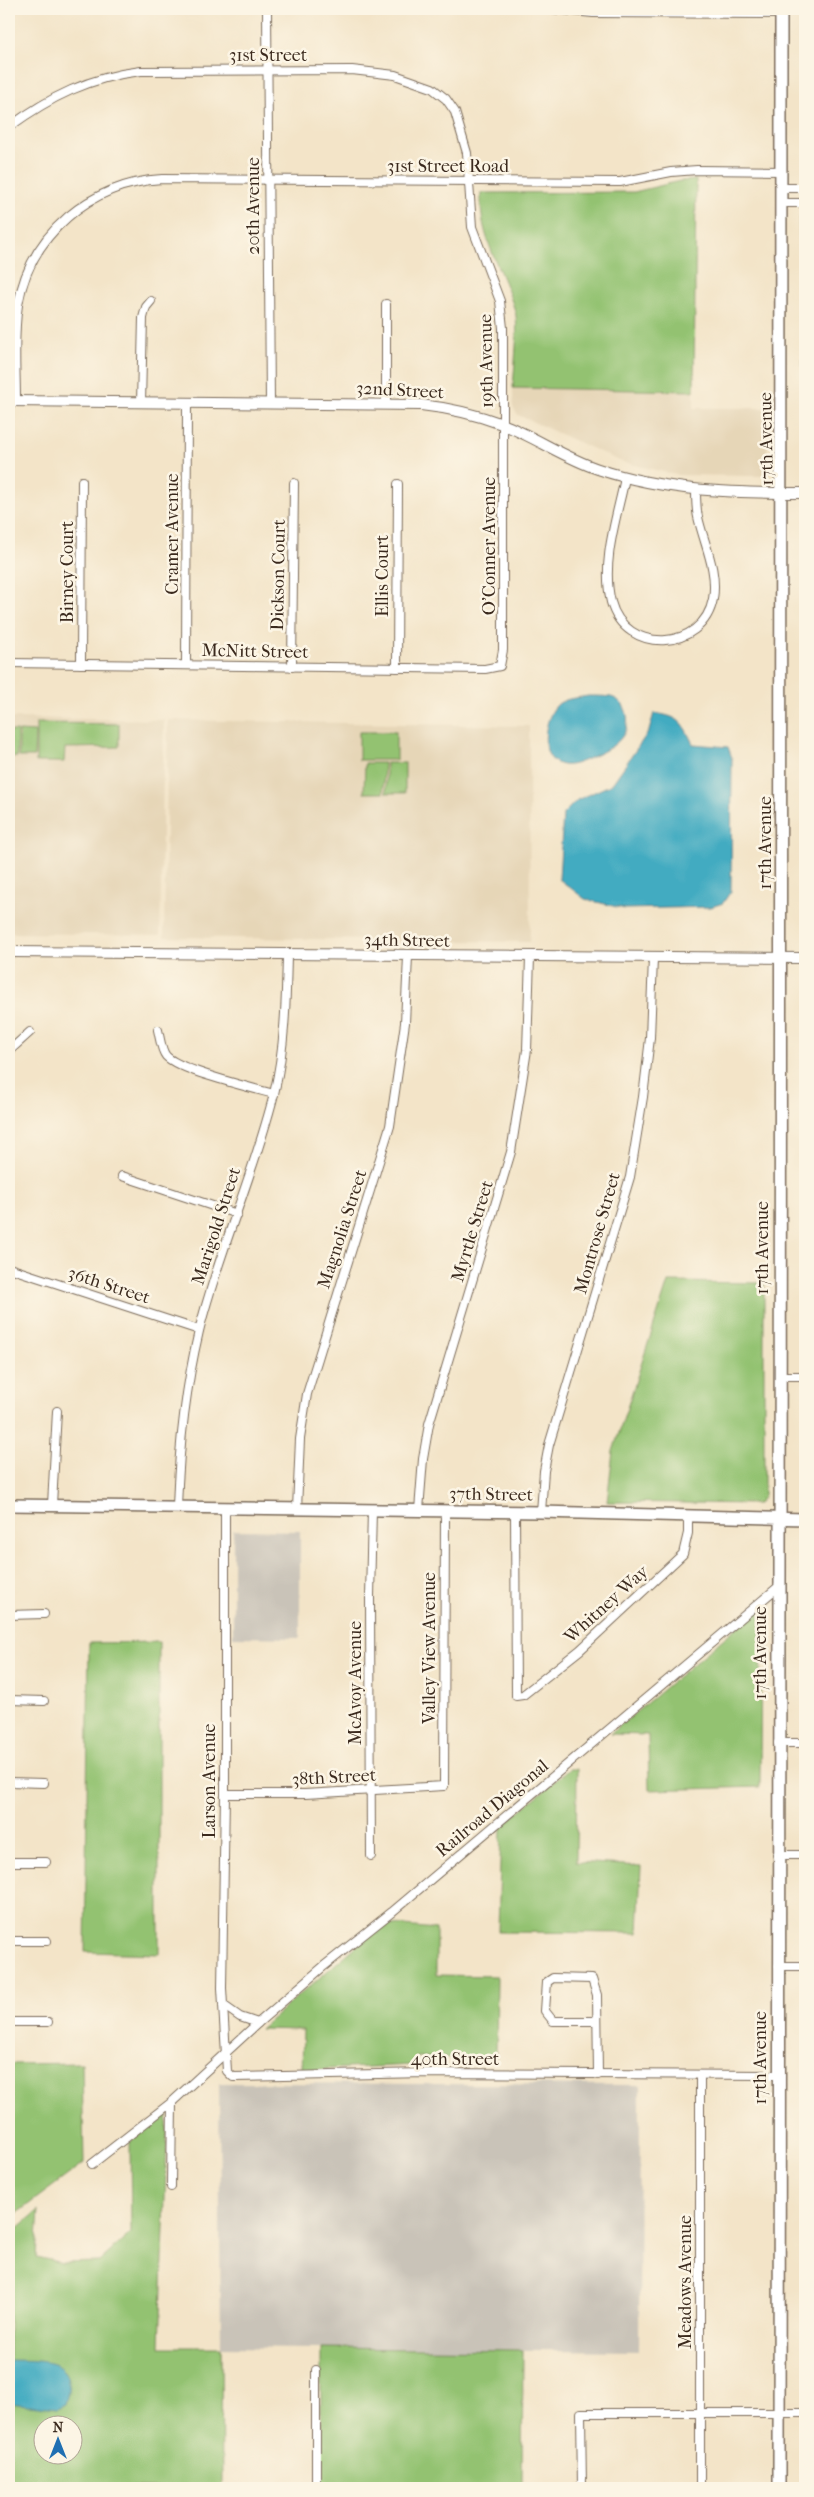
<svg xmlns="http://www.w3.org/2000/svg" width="814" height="2497" font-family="'IM FELL French Canon',serif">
  <rect width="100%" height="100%" fill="#fcf5e5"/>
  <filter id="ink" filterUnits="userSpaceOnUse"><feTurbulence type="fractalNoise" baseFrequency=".02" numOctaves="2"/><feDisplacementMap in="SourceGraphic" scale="10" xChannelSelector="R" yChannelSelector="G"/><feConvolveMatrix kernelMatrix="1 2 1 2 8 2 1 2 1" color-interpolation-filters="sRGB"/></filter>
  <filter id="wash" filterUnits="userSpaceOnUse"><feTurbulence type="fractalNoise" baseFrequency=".0096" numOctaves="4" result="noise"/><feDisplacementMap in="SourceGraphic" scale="20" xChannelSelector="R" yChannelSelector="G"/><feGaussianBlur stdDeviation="1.12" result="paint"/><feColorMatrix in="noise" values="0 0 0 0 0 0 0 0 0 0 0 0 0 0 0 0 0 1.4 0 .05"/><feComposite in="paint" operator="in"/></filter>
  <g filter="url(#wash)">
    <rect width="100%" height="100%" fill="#f3e4c8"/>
    <g fill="#e6d6b7">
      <path d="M513,388L694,391V408H769L766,473L762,476H749L677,475L622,462L518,415L513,407Z"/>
      <path d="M9,718L164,720L160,935L9,933Z"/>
      <path d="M168,720L529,726L530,942L164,937Z"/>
    </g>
    <g fill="#c9c3b8">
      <path d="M233,1530L300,1531V1638L233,1637Z"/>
      <path d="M219,2083L640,2085L639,2351L221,2347Z"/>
    </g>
    <g fill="#93c271" stroke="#677648" fill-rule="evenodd">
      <path d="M696,180L694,391L513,388C514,371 519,324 515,311C503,271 478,236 481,193L634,192L680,181Z"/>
      <path d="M801,212H805L804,408L799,223Z"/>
      <path d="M36,723L119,724V747L65,748L64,762H36Z"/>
      <rect x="9" y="731" width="8" height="26"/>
      <path d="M19,731L35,732L34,757H19Z"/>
      <rect x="359" y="732" width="37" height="28"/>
      <path d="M365,763H384L383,793H364Z"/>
      <rect x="386" y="763" width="19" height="30"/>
      <path d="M668,1282L764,1283V1496L758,1504L607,1502L613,1451Z"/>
      <path d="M761,1607L760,1787L649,1790L648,1735L610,1734Z"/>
      <path d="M159,1642V1954L85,1952L89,1643Z"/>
      <path d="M569,1769H577L576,1862L641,1866L638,1933L498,1932L501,1827Z"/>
      <path d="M382,1924L436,1929V1975L497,1976L496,2059L416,2057L415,2065L302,2070L303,2030L260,2029Z"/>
      <path d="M82,2063L84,2163L9,2219V2064Z"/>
      <path d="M168,2109L160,2347H221L222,2488H9V2236L39,2210L36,2257L62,2263L99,2262L131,2233L130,2142ZM42,2424H72V2454H42Z"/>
      <path d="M321,2348L523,2350L522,2488H321Z"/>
    </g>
    <g fill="#42abc1" stroke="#3e6a70">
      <path d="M588,696C595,696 604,696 611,697C629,702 632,725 621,738C614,747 602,752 592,757C583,761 570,768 559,764C538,757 544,716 558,704C566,698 578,698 588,696Z"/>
      <path d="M654,713C680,717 682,721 693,744L728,747L732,758L731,891L723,903L711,907L625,909L585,899L559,879L563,814L577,800L612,784L649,731Z"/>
      <path d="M11,2360C43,2361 80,2358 65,2404L57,2408L9,2403V2362Z"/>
    </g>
  </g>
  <g filter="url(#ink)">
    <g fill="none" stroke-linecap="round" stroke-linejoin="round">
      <g stroke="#7b6b5a" stroke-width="10">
        <g id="minor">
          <path d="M267,9L270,403"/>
          <path d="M553,9L593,13L781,14"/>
          <path d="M9,127C50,97 90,77 141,71L352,70L395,75L432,88L446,99L455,112L467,153L472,227L500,301L503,328V650L500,666L485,669L9,663"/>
          <path d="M782,188H805"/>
          <path d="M782,203H805"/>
          <path d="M16,401C16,370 13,336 18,305C30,234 91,183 162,179L620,182L671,172L697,170L782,171"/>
          <path d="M141,403L143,318L146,307L151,301"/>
          <path d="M386,404V304"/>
          <path d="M625,478C617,517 601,562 611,602C625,655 703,652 713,599C718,570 704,544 698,517C696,508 696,499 696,490"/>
          <path d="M81,664L82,481"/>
          <path d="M186,665L187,404"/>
          <path d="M292,667L294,483"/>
          <path d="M397,668L398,484"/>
          <path d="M158,1030C160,1038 161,1050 166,1056C180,1071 252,1088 274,1094"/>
          <path d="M9,1051L30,1032"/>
          <path d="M122,1176L237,1214"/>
          <path d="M9,1268L199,1330"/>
          <path d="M779,1376H805"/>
          <path d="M52,1505L57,1411"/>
          <path d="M177,1507C179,1447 185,1390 199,1331C219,1251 254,1174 274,1094C285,1048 286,1001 287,955"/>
          <path d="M225,1508V1794L222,1988L227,2071L233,2077L426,2073L778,2075"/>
          <path d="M297,1509L300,1439L307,1394L390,1126L405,1023L408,956"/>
          <path d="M419,1510L423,1459L429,1424L511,1152L527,1050L530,957"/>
          <path d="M515,1512L516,1696L523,1695L580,1650L683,1554L688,1533V1516"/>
          <path d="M541,1512L544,1471L549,1445L630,1177L643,1097L650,1038L653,958"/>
          <path d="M9,1615L44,1614"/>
          <path d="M9,1700L44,1701"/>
          <path d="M778,1743H805"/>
          <path d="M9,1782L44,1783"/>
          <path d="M225,1794H305L444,1786L445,1510"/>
          <path d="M777,1855H805"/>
          <path d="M371,1856L370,1597L372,1510"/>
          <path d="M9,1862H46"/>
          <path d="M9,1941H47"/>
          <path d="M778,1966H805"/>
          <path d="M223,2005L240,2017L258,2023"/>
          <path d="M597,2021H553L545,2011L547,1982L553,1978L592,1979L597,1995L598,2075"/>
          <path d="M9,2022H48"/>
          <path d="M92,2164L172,2102L258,2023L324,1966L392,1912L778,1587"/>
          <path d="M171,2187L172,2102"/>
          <path d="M316,2370V2488"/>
          <path d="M582,2488L581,2413H805"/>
          <path d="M700,2488V2075"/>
        </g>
      </g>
      <g stroke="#7b6b5a" stroke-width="12">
        <g id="tertiary">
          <path d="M9,401L421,405C449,408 475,414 502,424C535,437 565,458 598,469C666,492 735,493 805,493"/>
          <path d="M9,952L805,958"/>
        </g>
      </g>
      <g stroke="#7b6b5a" stroke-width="14">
        <g id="secondary">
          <path d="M9,1505L541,1512L805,1519"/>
          <path d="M779,2488C773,1662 788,835 781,9"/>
        </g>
      </g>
      <use href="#minor" stroke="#fff" stroke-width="8"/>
      <use href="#tertiary" stroke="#fff" stroke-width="10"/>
      <use href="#secondary" stroke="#fff" stroke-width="11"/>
    </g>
  </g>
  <g text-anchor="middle" stroke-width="5" stroke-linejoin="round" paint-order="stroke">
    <g font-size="18" fill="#3b2a1e" stroke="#fcf5e5">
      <text x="268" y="61">31st Street</text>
      <text x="448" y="172">31st Street Road</text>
      <text transform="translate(253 206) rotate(-90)" y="6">20th Avenue</text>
      <text transform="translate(486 361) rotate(-91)" y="6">19th Avenue</text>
      <text transform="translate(400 390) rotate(3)" y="6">32nd Street</text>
      <text transform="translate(766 439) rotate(-91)" y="6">17th Avenue</text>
      <text transform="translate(172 534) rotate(-90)" y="6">Cramer Avenue</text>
      <text transform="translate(489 546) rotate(-90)" y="6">O'Conner Avenue</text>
      <text transform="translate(67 572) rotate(-90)" y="6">Birney Court</text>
      <text transform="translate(278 575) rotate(-89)" y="6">Dickson Court</text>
      <text transform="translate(382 576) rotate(-90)" y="6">Ellis Court</text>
      <text transform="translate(255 651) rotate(1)" y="6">McNitt Street</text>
      <text transform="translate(765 843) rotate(-90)" y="6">17th Avenue</text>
      <text transform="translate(407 940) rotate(1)" y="6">34th Street</text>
      <text transform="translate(216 1226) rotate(-72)" y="6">Marigold Street</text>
      <text transform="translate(342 1229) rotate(-72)" y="6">Magnolia Street</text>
      <text transform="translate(472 1231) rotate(-73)" y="6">Myrtle Street</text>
      <text transform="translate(597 1233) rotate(-74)" y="6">Montrose Street</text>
      <text transform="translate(762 1248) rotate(-90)" y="6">17th Avenue</text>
      <text transform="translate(109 1285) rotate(18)" y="6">36th Street</text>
      <text transform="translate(491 1494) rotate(1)" y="6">37th Street</text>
      <text transform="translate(606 1604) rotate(-42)" y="6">Whitney Way</text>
      <text transform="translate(429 1648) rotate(-90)" y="6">Valley View Avenue</text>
      <text transform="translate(760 1653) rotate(-90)" y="6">17th Avenue</text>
      <text transform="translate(355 1683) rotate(-90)" y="6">McAvoy Avenue</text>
      <text transform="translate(334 1777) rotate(-3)" y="6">38th Street</text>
      <text transform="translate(209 1781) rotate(-90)" y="6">Larson Avenue</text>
      <text transform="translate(492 1808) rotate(-40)" y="6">Railroad Diagonal</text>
      <text transform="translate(760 2058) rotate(-90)" y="6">17th Avenue</text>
      <text x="455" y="2065">40th Street</text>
      <text transform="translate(685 2282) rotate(-90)" y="6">Meadows Avenue</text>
    </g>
  </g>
  <rect width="814" height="2497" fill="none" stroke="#fcf5e5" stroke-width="30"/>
  <g transform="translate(58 2440)"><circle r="24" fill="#fcf5e5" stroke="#afa495"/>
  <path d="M0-4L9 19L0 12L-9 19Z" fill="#1f6fb2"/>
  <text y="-8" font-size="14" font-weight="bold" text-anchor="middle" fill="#3b2a1e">N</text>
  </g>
</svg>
